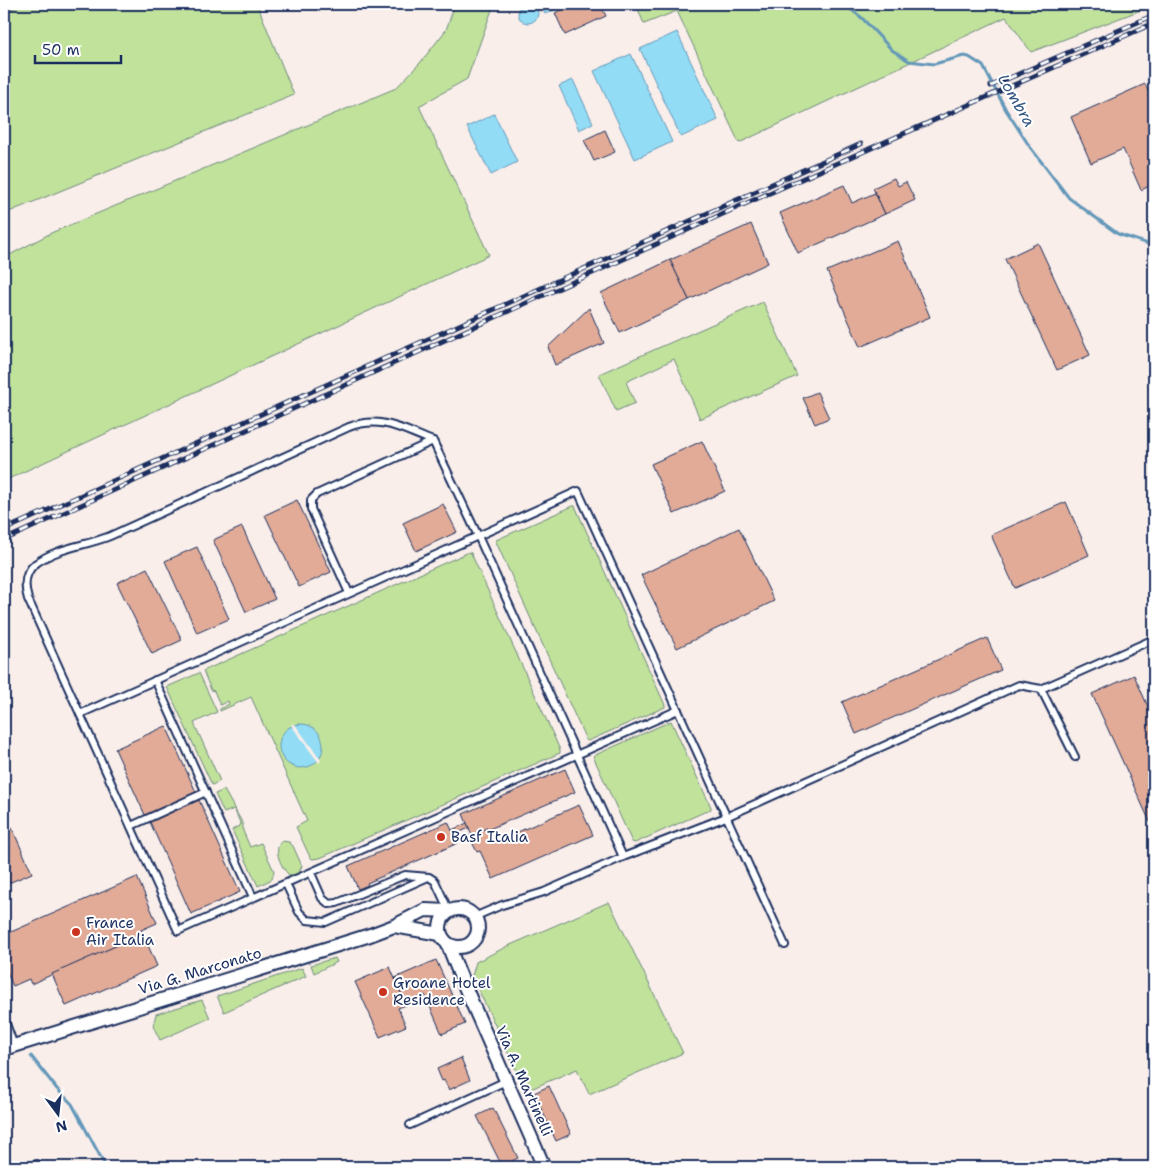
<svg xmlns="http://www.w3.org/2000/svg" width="1158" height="1171" font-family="'Shantell Sans',sans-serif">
  <rect width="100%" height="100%" fill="#f9eeea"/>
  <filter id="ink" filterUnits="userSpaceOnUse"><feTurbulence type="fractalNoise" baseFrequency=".02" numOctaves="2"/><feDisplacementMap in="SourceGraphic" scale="10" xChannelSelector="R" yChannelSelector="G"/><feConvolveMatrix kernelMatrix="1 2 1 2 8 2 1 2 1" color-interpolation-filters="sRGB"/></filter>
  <g filter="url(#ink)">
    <g fill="#c1e29b" stroke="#6e887c">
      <path d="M23,4H257L294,95L4,214V12Z"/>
      <path d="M455,4H494L467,79L419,106L489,255L4,481V258L51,233L396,88L420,63L446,30Z"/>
      <path d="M636,4H1154V5L1031,52L1006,17L739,143L677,11L644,24Z"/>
      <path d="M763,302L797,376L700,419L674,359L626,382L635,403L616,411L599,374Z"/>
      <path d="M573,506H575L665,705V707L588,741L586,740L496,542V540Z"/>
      <path d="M469,552L471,553L560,750V753L320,858L312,859L309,855L296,827L307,821L251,697L220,711V709L229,704L228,701L220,705L214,691L211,690L203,671Z"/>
      <path d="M199,673L217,712L194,723L220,781L212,785L167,687Z"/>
      <path d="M671,721L711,807V809L635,843L632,842L593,756Z"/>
      <path d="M224,790L243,824V831L250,847L261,843L274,871L272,879L258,886L232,830L241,825L234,809L224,813L215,794Z"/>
      <path d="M282,841L289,842L293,846L302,866L298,874L289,875C281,867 272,849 282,841Z"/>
      <path d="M609,902L683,1053L589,1094L577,1069L526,1091L472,976L476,962L508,946Z"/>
      <path d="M335,958L337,962L314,973L311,965Z"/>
      <path d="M302,968L306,976L224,1012L217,996Z"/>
      <path d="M202,1000L210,1018L160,1040L153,1026L156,1014Z"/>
    </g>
    <g fill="#93dcf5" stroke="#6397b9">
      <circle cx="528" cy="13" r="10"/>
      <path d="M541,4H568L545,14Z"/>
      <path d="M677,32L718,120L681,137L640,49Z"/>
      <path d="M631,54L672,142L635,159L594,71Z"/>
      <path d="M573,80L593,123L579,130L559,86Z"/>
      <path d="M494,114L517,162L491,175L467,127Z"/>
      <circle cx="301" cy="746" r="22"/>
    </g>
    <path fill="#f9eeea" d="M294,723L321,760L319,763L291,725Z"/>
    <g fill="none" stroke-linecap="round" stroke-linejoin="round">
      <g stroke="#6397b9" stroke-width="3">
        <path d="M844,4L862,18L892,50L909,61L934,64L964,56L969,57L983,66L1006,110L1030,147L1069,198L1118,234L1154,246"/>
        <path d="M31,1056L57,1089L72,1104L106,1167"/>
      </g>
    </g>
    <g fill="#e1ab98" stroke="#1b2f5e">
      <path d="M574,4H600L606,16L565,35L555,13Z"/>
      <path d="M1145,84L1154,104V184L1141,190L1123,149L1091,163L1071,117Z"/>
      <path d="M605,130L615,152L594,161L584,140Z"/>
      <path d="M894,178L898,186L906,182L915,200L885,214L873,188Z"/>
      <path d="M844,185L852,203L875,193L885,214L798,253L780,213Z"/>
      <path d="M751,224L768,263L689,300L670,260Z"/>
      <path d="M898,241L930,317L860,347L827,271Z"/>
      <path d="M1038,243L1090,355L1057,370L1005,259Z"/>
      <path d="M670,260L689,300L620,333L601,293Z"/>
      <path d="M589,308L604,343L555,365L548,347Z"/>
      <path d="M817,392L829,418L815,424L803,398Z"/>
      <path d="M702,441L725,491L674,514L651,464Z"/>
      <path d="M297,500L331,572L299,587L265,515Z"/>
      <path d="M1066,502L1089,555L1015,588L991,535Z"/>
      <path d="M443,504L457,532L416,551L403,523Z"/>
      <path d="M242,527L275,599L246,612L213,540Z"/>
      <path d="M739,528L774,601L677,648L641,575Z"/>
      <path d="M197,547L229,619L197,633L165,561Z"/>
      <path d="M147,568L182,640L152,654L117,583Z"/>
      <path d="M987,638L1001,670L856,734L842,702Z"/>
      <path d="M1134,675L1154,720V820L1150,822L1092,694Z"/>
      <path d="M166,726L196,792L145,815L115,749Z"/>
      <path d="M565,769L575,792L487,830V828L472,835L463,814Z"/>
      <path d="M199,800L240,892L191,914L150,822Z"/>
      <path d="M579,805L593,835L493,879L480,851L477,852L469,836L487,828L493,843Z"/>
      <path d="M4,810L32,873L4,885Z"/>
      <path d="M448,822L458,843L367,883L368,885L358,889L348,866Z"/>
      <path d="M467,823L469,828L454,835L452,830Z"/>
      <path d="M137,877L157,923L141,930L143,934L31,984L29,979L13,986L4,966V935Z"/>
      <path d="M143,934L157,966L66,1006L52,974Z"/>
      <path d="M436,960L465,1024L442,1034L425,995L405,1004L395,978Z"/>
      <path d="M390,967L406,1005L398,1008L406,1026L380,1037L355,982Z"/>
      <path d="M461,1058L470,1080L449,1090L444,1080L442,1081L437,1069Z"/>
      <path d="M549,1086L571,1134L556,1141L534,1093Z"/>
      <path d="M493,1108L518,1158L502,1166L477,1116Z"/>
    </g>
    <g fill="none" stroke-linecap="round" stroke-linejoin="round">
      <g stroke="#1b2f5e" stroke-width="10">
        <g id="service">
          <path d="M349,593L311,509V500L317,494L433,441"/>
          <path d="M155,680L253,897"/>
          <path d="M1041,689L1154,639"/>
          <path d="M80,714L178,931L678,710"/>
          <path d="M131,826L206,792"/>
          <path d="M623,857L726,817L1019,685L1041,689L1075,757"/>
          <path d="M311,873L322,898L329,904L337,903L405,875L429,877L435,881L449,911"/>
          <path d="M286,884L299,912L307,920L326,922L426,878"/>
          <path d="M474,917L502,905L544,892L623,857L478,536L80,714L28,599C24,586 24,573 35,564C57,547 86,546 110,536C190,500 269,463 349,427C382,415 403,430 433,441L478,536L578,491L785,945"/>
          <path d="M4,1018L14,1046"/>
          <path d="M410,1125L506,1081"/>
          <path d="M27,1167L37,1164"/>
        </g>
      </g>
      <g stroke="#1b2f5e" stroke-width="16">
        <g id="minor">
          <circle cx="459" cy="928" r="19"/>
          <path d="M394,926L440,934"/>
          <path d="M448,945L462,980L544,1167"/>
          <path d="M4,1049L370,935L394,926L425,910L449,911"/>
        </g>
      </g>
      <use href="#service" stroke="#fff" stroke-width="6"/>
      <use href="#minor" stroke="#fff" stroke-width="12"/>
      <g stroke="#1b2f5e" stroke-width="5">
        <g id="rail">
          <path d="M991,86L1154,15"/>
          <path d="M4,530L861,144"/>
          <path d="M4,540L747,203L1154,23"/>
        </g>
      </g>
      <use href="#rail" stroke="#fff" stroke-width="3" stroke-dasharray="9" stroke-linecap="butt"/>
    </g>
  </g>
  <g fill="#c8321e" stroke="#fff" stroke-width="2">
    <circle cx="441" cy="837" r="5"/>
    <circle cx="76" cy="932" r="5"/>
    <circle cx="383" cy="992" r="5"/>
  </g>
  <g text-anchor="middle" stroke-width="4" stroke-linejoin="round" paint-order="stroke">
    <g font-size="15" fill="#1b2f5e" stroke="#fff" text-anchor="start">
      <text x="451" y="842">Basf Italia</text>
      <text x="86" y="928">France<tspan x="86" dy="17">Air Italia</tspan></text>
      <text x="393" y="988">Groane Hotel<tspan x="393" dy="17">Residence</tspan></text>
    </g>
    <g font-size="15" fill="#1b2f5e" stroke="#fff">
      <text transform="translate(200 971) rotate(-17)" y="5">Via G. Marconato</text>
      <text transform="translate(524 1081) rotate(66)" y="5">Via A. Martinelli</text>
    </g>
    <g font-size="16" font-style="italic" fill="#395a84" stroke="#fff">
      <text transform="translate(1017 100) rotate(60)" y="6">Lombra</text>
    </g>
  </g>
  <rect width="1158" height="1171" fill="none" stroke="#fff" stroke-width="20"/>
  <rect x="10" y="10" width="1138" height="1151" fill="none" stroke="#1b2f5e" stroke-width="2" filter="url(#ink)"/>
  <g transform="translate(58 1114) rotate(165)" stroke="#ffffff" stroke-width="4" paint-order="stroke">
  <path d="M0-4L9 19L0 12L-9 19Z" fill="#1b2f5e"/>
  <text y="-8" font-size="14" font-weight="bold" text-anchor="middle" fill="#1b2f5e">N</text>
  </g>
  <path d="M35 55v8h86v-8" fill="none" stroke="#1b2f5e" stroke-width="2.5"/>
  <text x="42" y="55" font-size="15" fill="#1b2f5e" stroke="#ffffff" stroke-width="4" paint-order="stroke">50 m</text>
</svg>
